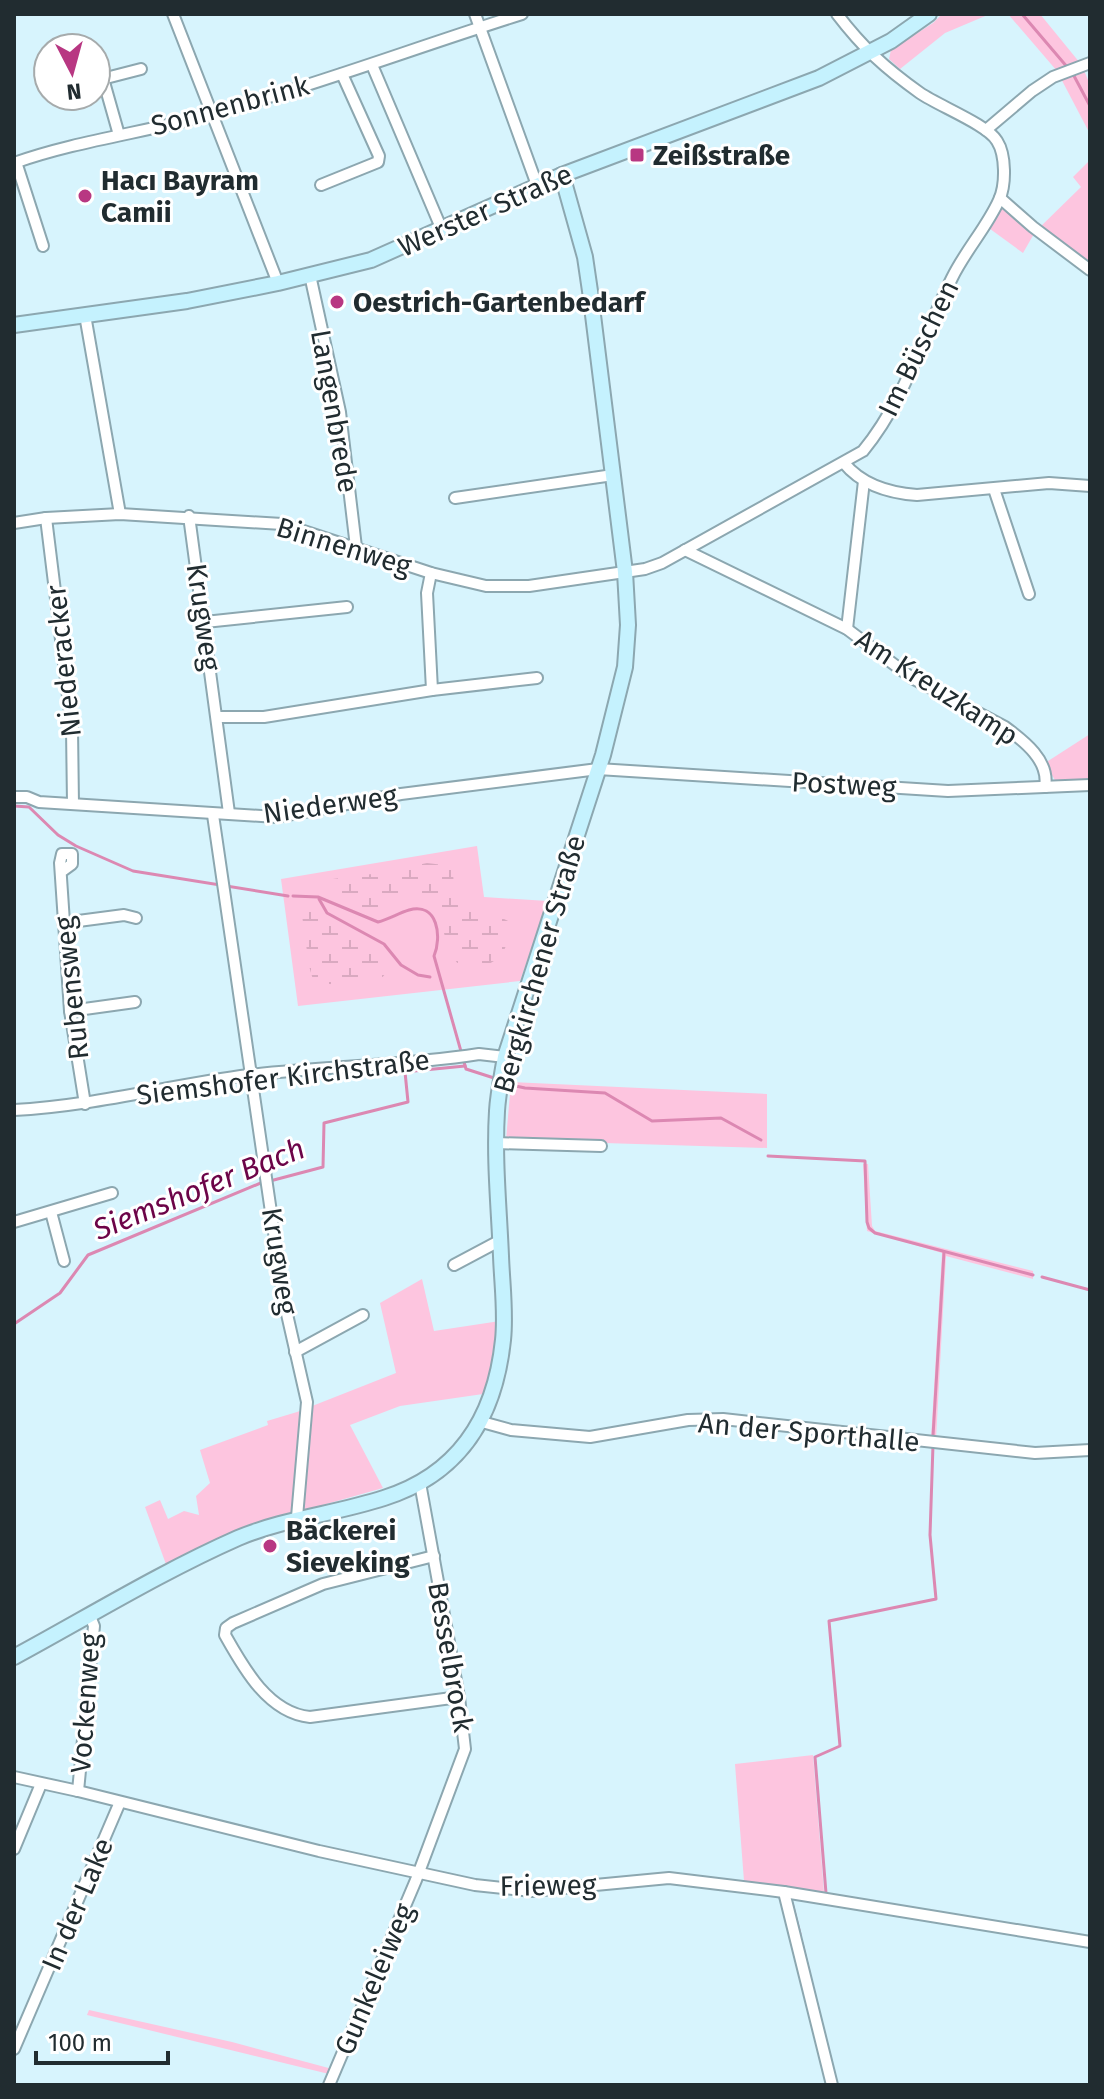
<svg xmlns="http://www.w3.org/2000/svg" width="1104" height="2099" font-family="'Fira Sans',sans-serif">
  <defs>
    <pattern id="wetland-marsh" width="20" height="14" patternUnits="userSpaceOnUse" patternTransform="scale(2)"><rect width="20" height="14" fill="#fdc5df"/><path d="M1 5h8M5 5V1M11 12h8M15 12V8" fill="none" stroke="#d9a9c0"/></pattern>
  </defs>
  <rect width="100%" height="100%" fill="#d7f4fd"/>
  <g fill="#fdc5df">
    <path d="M942,14H990L945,33L900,69L889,59L891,50L933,23Z"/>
    <path d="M1008,14H1040L1080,63L1086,75L1090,85V134L1057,71Z"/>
    <path d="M1090,160V271L1035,232L1023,253L986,226L1001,200L1036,231L1081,187L1073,177Z"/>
    <path d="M1090,734V779L1056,782L1045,763Z"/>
    <path d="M477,846L484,897L548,901L520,981L298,1006L281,879Z"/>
    <path d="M511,1082L767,1094V1148L506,1140Z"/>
    <path d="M863,1164H868L872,1226L875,1231L1033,1271V1279L946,1256L936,1439H931L942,1253L867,1231Z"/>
    <path d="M422,1279L434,1331L500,1321L490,1393L400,1406L350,1425L383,1488L252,1525L167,1567L145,1507L160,1500L168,1519L184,1511L199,1515L196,1496L210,1483L200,1450L268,1425L267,1421L297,1412L396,1373L380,1303Z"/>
    <path d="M813,1755L824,1892L744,1881L735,1764Z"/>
    <path d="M89,2010L232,2042L336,2070L329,2074L87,2015Z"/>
  </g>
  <g fill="url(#wetland-marsh)">
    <path d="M427,863L452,866C454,876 453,890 457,898C461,908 497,914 510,922C510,955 494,970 461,967C448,954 444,938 442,919C420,894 400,884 374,911L369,912L323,893L320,886L325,880L380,873Z"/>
    <path d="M311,909C325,918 339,931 354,938C370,945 382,943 390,960L386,973L381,979L345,985L314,983L309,966L302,915L303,912Z"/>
  </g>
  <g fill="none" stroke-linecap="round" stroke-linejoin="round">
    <g stroke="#dc88b2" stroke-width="3">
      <path d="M1022,14L1068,68"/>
      <path d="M1073,74L1090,106"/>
      <path d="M14,806L29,807L58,835L76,846L133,871L288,896"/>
      <path d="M293,896L318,897L378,922C389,919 399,913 409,910C438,902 442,937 434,956L466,1069L494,1078"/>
      <path d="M319,899L327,913L384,944L401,965L418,975L430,977"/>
      <path d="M414,1071L465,1066"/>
      <path d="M511,1085L525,1088L605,1093L652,1121L721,1118L761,1140"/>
      <path d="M768,1156L865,1161L867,1222L869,1228L875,1233L1033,1275"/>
      <path d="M270,1181L323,1167L324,1123L408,1102L405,1072"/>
      <path d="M1042,1277L1090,1290"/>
      <path d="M14,1324L60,1293L88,1255L263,1182"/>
      <path d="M933,1436L944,1252"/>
      <path d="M826,1893L815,1757L840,1746L829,1621L936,1599L930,1535L933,1445"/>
      <path d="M792,1903L800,1934"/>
      <path d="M802,1943L809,1972"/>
    </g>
    <g stroke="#8ca7b0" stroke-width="14">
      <g id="street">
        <path d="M173,14L278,283"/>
        <path d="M475,14L537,185"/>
        <path d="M372,65L442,230"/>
        <path d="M986,130L1032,91L1053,77L1090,63"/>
        <path d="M119,135L104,82L106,78L141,69"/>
        <path d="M16,162L43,246"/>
        <path d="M14,163C79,140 149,132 215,113C319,84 420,46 522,14"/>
        <path d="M321,185L378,162L379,156L342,74"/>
        <path d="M1000,198L1033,227L1090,270"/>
        <path d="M310,275L340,412L356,547"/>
        <path d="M85,315L120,514"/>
        <path d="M844,463C862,485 889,493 917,495L1049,483L1090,486"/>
        <path d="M994,489L1029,594"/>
        <path d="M455,498L613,475"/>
        <path d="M189,516L229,813"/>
        <path d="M46,518L72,729L73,804"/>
        <path d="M14,523L46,518L120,514L282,524L431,573L486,586H529L645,569L662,563L863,451C905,400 923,336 952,278C965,251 987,227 999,200C1006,185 1006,155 997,141C988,125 939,106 920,93C885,68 863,48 837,14"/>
        <path d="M685,550L847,629L912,678L1005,727C1024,741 1050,761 1045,787"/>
        <path d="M431,573L427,593L432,690"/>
        <path d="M205,622L347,607"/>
        <path d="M847,629L864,481"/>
        <path d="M218,717H264L432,690L537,678"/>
        <path d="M14,797H27L39,802L276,817L401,794L598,769L948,791L1090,785"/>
        <path d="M213,815L284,1301L307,1402L297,1517"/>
        <path d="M61,872L72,864V854H62L60,863L70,1011L85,1104"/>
        <path d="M63,923L124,915L136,918"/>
        <path d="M70,1011L135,1002"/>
        <path d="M14,1110C93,1106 170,1085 249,1075C325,1066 403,1066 479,1054L505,1057"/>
        <path d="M496,1143L601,1146"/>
        <path d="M51,1212L64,1261"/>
        <path d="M14,1222L112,1193"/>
        <path d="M454,1265L501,1240"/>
        <path d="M295,1352L363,1315"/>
        <path d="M482,1422L511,1430L590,1437L688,1420L723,1419L1035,1453L1090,1450"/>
        <path d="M434,1556L323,1584L233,1623L226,1628L225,1635C243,1667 268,1713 310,1717L459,1697"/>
        <path d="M14,1777L78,1791L319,1851L475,1885L532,1891L669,1878L784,1892L1090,1942"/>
        <path d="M78,1791L94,1626L90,1616"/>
        <path d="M14,1849L41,1784"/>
        <path d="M784,1892L832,2085"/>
        <path d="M14,2049L120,1802"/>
        <path d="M329,2085L416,1880L465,1749L459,1697L420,1483"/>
      </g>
    </g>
    <g stroke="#8ca7b0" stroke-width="18">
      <g id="secondary">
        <path d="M14,325L187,301L278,283L371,260L562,175L819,78L891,41L929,14"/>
        <path d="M14,1657C88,1617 161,1572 238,1538C286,1518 335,1514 384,1498C460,1474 495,1417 503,1340C506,1313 502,1284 501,1256C499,1208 494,1159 497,1111C498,1093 502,1075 505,1057L603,755L625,667L628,625L625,572L590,291L585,257L562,175"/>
      </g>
    </g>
    <use href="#street" stroke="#fff" stroke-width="10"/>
    <use href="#secondary" stroke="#c5f2fe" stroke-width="14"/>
  </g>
  <g fill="#b83782" stroke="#fff" stroke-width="3">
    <rect x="629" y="147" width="16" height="16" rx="4"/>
    <circle cx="85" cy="196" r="8"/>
    <circle cx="337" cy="302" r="8"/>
    <circle cx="270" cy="1546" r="8"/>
  </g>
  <g text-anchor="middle" stroke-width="6" stroke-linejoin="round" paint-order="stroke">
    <g font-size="28" fill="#212c30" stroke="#fff">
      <text transform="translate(230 105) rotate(-15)" y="10">Sonnenbrink</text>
      <text transform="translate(485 210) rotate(-24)" y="10">Werster Straße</text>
      <text transform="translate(918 348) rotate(-64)" y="10">Im Büschen</text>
      <text transform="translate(335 411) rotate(80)" y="10">Langenbrede</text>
      <text transform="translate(344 546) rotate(17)" y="10">Binnenweg</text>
      <text transform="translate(204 617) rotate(82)" y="10">Krugweg</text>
      <text transform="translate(63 661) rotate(-96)" y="10">Niederacker</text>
      <text transform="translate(937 687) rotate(33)" y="10">Am Kreuzkamp</text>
      <text transform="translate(844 784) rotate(3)" y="10">Postweg</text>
      <text transform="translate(330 804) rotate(-8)" y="10">Niederweg</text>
      <text transform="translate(539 964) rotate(-74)" y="10">Bergkirchener Straße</text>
      <text transform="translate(71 988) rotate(-96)" y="10">Rubensweg</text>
      <text transform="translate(283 1077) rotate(-7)" y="10">Siemshofer Kirchstraße</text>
      <text transform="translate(280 1261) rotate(81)" y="10">Krugweg</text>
      <text transform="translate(809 1432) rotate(5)" y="10">An der Sporthalle</text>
      <text transform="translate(451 1657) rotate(80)" y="10">Besselbrock</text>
      <text transform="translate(85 1703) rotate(-86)" y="10">Vockenweg</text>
      <text transform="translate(548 1885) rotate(-1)" y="10">Frieweg</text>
      <text transform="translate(77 1904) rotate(-67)" y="10">In der Lake</text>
      <text transform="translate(374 1979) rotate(-67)" y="10">Gunkeleiweg</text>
    </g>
    <g font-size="28" font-weight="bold" fill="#212c30" stroke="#fff" text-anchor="start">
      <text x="653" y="165">Zeißstraße</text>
      <text x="101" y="190">Hacı Bayram<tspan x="101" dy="32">Camii</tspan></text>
      <text x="353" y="312">Oestrich-Gartenbedarf</text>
      <text x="286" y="1540">Bäckerei<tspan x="286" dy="32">Sieveking</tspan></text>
    </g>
    <g font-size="30" font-style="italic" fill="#6c0448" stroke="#fff">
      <text transform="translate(199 1189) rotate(-22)" y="10">Siemshofer Bach</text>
    </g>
  </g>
  <rect width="1104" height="2099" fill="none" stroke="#212c30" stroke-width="32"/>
  <g transform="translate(72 72) rotate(174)"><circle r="38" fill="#ffffff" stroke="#a6abac" stroke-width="2"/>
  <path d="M0-6L14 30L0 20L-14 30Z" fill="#b83782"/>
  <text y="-12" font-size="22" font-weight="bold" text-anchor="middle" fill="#212c30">N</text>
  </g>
  <path d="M36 2051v12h132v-12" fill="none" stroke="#212c30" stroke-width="4"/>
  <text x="48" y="2051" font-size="24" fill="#212c30" stroke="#ffffff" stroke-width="6" paint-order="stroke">100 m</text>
</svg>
